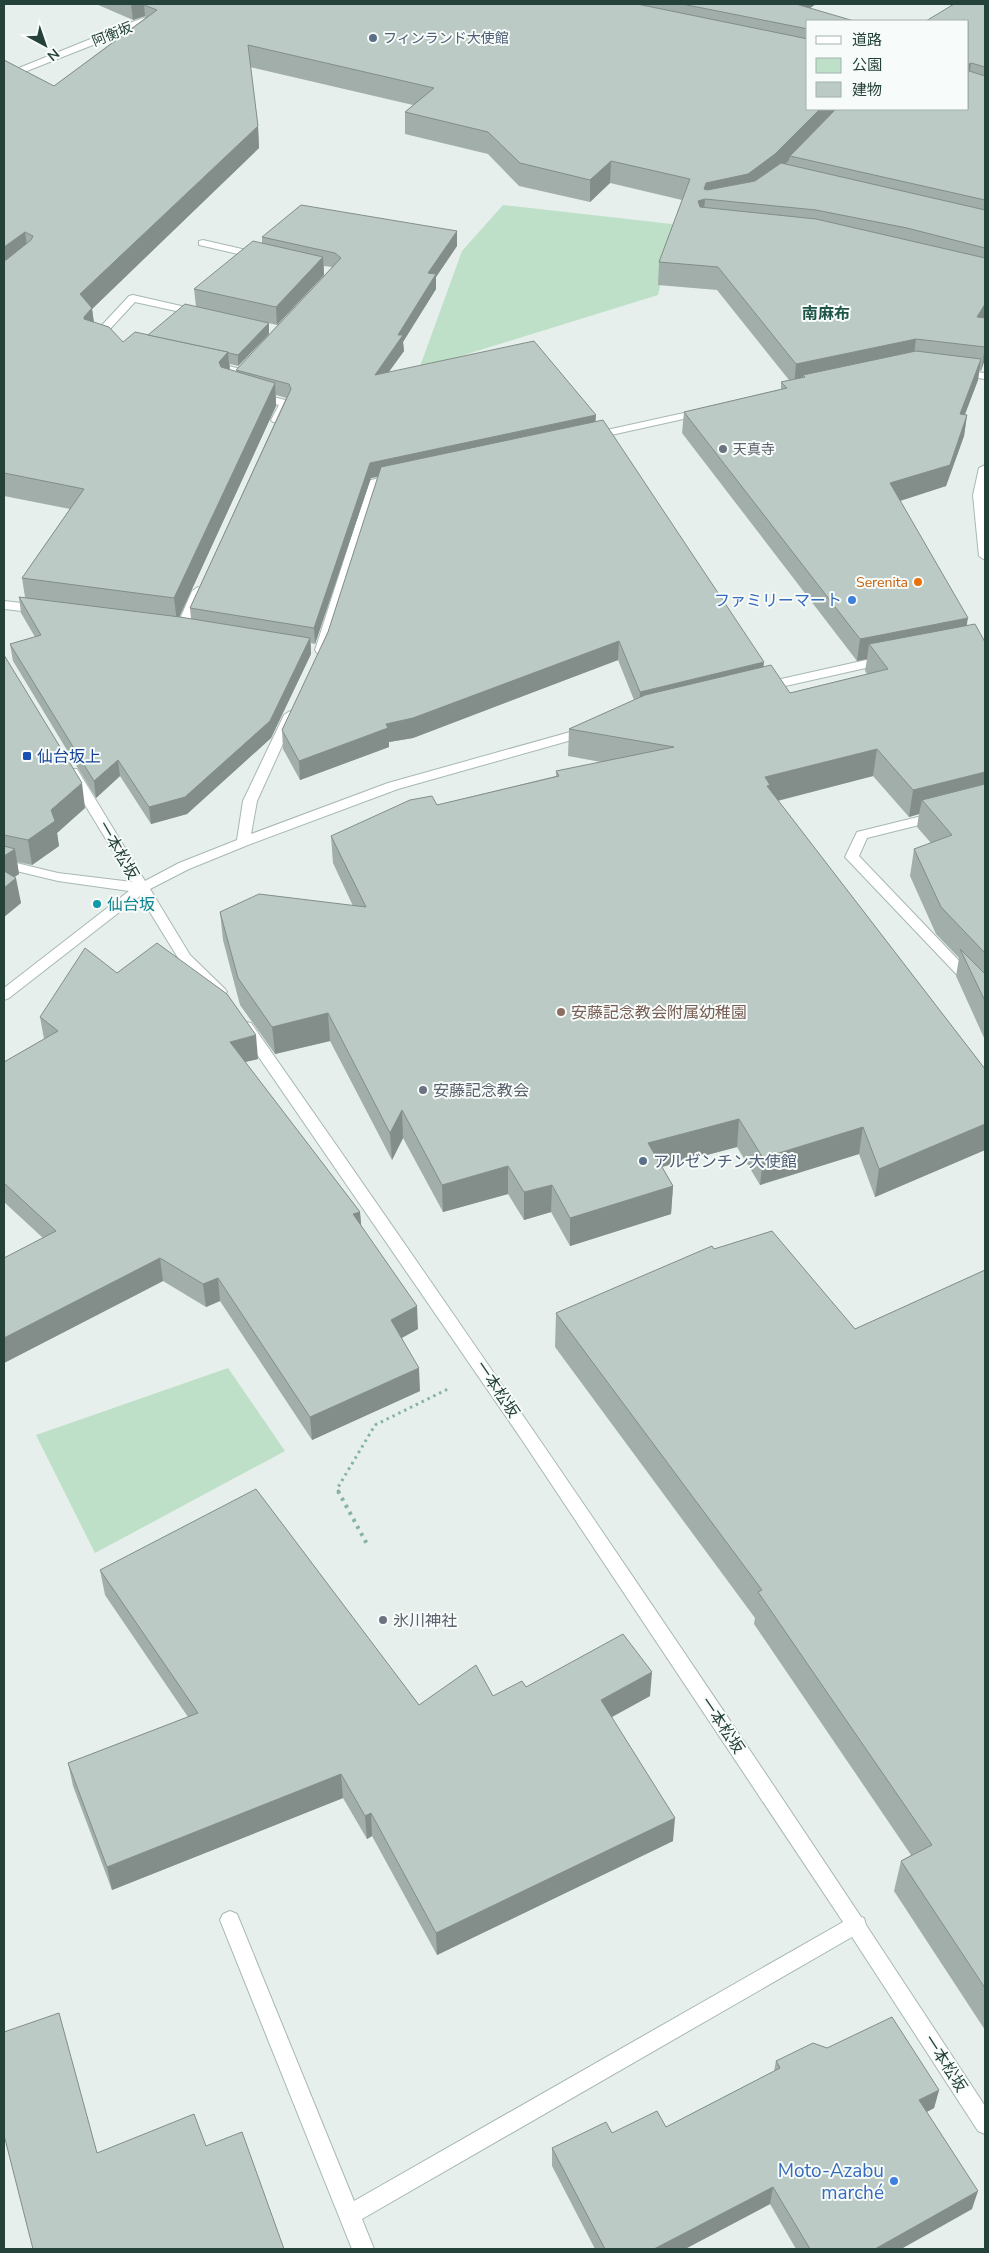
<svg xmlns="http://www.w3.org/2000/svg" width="989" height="2253" font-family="'Nunito Sans','Noto Sans JP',sans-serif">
  <rect width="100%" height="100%" fill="#e6efeb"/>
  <g fill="#bfe0c8">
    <path d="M503,205L672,224L671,239L658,295L419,369L462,251Z"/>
    <path d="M228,1368L285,1451L95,1553L36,1435Z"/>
  </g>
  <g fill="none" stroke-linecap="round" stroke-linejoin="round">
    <g stroke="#a8b8b2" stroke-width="2">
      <g id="minor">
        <path d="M185,4H197L4,80V74L135,21Z"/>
        <path d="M203,240L264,254L265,256L260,259L199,245V241Z"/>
        <path d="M133,295L203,311L204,313L199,316L135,302L98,342H90V338L129,296Z"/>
        <path d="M211,362L245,370L246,372L241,375L207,367L206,365L207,363Z"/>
        <path d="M958,370L985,373V379L954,375L953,373Z"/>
        <path d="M257,393L289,401L290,403L281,422H273L271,420L279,405L253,398L252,396Z"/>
        <path d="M702,409L708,412L706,414L593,439L587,436L593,433Z"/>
        <path d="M985,465V560L979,556L973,495L979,468Z"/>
        <path d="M394,475L398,476L400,478L398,480L380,484L327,650L321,654L317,653L315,650L369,482L371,480Z"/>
        <path d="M198,587L204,591L188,628L186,631H178L176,628L192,591Z"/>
        <path d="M4,601L40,605L46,609L40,613L4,609Z"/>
        <path d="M884,656L890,660L888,663L763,691L757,687L763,683Z"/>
        <path d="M290,711L296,715L257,801L251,834L388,783L588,727L594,731L593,734L398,789L248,845L189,869L150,889L190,955L225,989L227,992L225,995H215L180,961L140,896L9,998L4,1000V988L129,891L58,881L4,868V860L58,873L132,882L65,772L67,769H77L145,881L179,863L237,840L243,801L284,715Z"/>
        <path d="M938,812L945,816L943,819L867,838L859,856L985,988V1001L980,999L845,857L857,832Z"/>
        <path d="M246,1022L251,1023C458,1319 662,1616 861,1917L864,1918L866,1925L985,2106V2134L978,2131L852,1937L362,2219L374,2249H352L220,1920L223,1914L230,1911L237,1914L354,2201L843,1922L522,1440L241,1031L239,1027L241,1023Z"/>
      </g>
    </g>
    <path stroke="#86b3a5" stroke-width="3" stroke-dasharray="2.5 4" stroke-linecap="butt" d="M339,1492L337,1489L375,1425L450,1388"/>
    <path stroke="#86b3a5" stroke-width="4" stroke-dasharray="3 5" stroke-linecap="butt" d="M338,1491L367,1544"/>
    <use href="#minor" fill="#fff" fill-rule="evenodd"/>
  </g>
  <g fill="#a1aea9" fill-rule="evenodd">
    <path d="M96,4H816L810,8L808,21V109H968V21L985,4V359L981,371L979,370L978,380L965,414L967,415L964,436L946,486L900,501L967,625L985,642V1040L956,976L959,958L936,934L910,876L914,849L931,843L917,827L919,814L909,817L873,776L778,801L985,1069V1150L875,1197L859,1154L760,1185L737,1147L662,1167L673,1186L671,1214L570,1246L551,1212L524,1220L508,1194L443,1212L403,1138L392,1160L330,1041L275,1054L240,1005L223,940L220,912L353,906L333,863L331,836L437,805L556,776V771L601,762L568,756L569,729L634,700L618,660L413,738L389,742V747L300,780L283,749L282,730L328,632L378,477L371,478L315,644L311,643V654L271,738L187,814L151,824L120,776L96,798L13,661L10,644L35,637L21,613L19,597H25L22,578L70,509L4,496V60L54,86L145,18V16L133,20ZM250,67L413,105L405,112V134L488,154L519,186L590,202L610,183L682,200L659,262L658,285L717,290L789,380L781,382V389L684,412L682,433L857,661L867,659L865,671L867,674L790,693L763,667L596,422L388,372L404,351L403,342L436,289V277L457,246L262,237V243L194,289L196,307L148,335L123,342L94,322L92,309L259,148L258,126ZM324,266L332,267L236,370V372L230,370V364L238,366L269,334V323L215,311L277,325L324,275ZM276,395L286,398L190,608L191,619L179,617L276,406Z"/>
    <path d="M4,655L85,808L57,833L59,846L32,865L17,862L19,874L14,877L21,903L4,917Z"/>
    <path d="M117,973L258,1059L245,1062L360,1212L361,1226L418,1329L402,1338L420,1391L312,1440L220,1301L206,1307L163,1281L4,1363V1258L43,1238L4,1202V1062L44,1039L40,1017Z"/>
    <path d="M714,1249L855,1329L985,1270V2030L894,1891L901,1861L911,1855L754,1624L755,1618L555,1347L556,1313Z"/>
    <path d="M100,1570L419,1705L493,1696L526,1687L650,1696L612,1717L673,1841L437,1955L372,1836L367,1839L343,1798L112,1890L73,1786L68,1763L188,1717L105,1595Z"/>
    <path d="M827,2048L939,2090L934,2108L926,2112L972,2209L901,2249H796L770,2204L685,2249H595L552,2166V2148L612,2133L666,2127L774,2071L776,2061Z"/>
  </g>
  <g fill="#838d89">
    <path d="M131,4H180L144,5L145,16L133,20Z"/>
    <path d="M790,4H816L788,23Z"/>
    <path d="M971,63L968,84L969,64Z"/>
    <path d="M820,109H840L790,156L789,160L773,177L705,199L703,221L698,201L704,189L706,183Z"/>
    <path d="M258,126L259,148L92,309L95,331L87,340L80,294Z"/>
    <path d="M611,161L610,183L590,202V180Z"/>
    <path d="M457,231V246L436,277V289L403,342L404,351L376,390L375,375L398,335L428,273Z"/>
    <path d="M25,232L28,254L4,272V247Z"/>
    <path d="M323,257L324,275L277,325L276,307Z"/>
    <path d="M985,304V322L977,317Z"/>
    <path d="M269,323V334L238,366V355Z"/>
    <path d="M916,339L913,362L805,377L803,375L802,386L794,387L796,364Z"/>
    <path d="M985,345V359L981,371L985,347Z"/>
    <path d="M228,352L230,375L221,386L219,362Z"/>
    <path d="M981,359L978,380L957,435L960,414Z"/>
    <path d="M275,383L276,406L177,622L174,598Z"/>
    <path d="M596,415L595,430L371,478L315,644L314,628L370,463Z"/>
    <path d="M967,415L964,436L946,486L887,505L890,483Z"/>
    <path d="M968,618L964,640L869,644L867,659L857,661L860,639Z"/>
    <path d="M310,638L311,654L271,738L187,814L151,824L149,807Z"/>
    <path d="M619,641L618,660L413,738L389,742V747L300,780L299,761L386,724Z"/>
    <path d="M764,662L762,681L639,711L640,692Z"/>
    <path d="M877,749L873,776L768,803L765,777Z"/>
    <path d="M118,760L120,776L96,798L94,781Z"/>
    <path d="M985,772V794L922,800L919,814L909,817L913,790Z"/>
    <path d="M82,783L85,808L57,833L59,846L32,865L28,840L51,810Z"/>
    <path d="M15,849L19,874L4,884V856Z"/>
    <path d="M16,878L21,903L4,917V888Z"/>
    <path d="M328,1013L330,1041L275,1054L272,1027Z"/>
    <path d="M256,1035L258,1059L232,1065L230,1042Z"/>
    <path d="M402,1110L403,1138L392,1160L390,1133Z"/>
    <path d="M739,1119L737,1147L646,1171L648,1143Z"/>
    <path d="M985,1124V1150L875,1197L879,1169Z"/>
    <path d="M863,1127L859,1154L760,1185L763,1158Z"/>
    <path d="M508,1166V1194L443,1212L442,1185Z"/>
    <path d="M552,1185L551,1212L524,1220V1192Z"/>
    <path d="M673,1186L671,1214L570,1246V1218Z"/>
    <path d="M360,1212L362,1235L353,1214Z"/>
    <path d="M160,1258L163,1281L4,1363V1338Z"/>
    <path d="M218,1278L220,1301L206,1307L203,1284Z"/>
    <path d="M417,1306L418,1329L392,1343L391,1320Z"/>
    <path d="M419,1368L420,1391L312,1440L310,1417Z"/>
    <path d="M652,1672L650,1696L599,1724L601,1700Z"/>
    <path d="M341,1774L343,1798L112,1890L107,1867Z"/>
    <path d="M371,1813L372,1836L367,1839L365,1816Z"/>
    <path d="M675,1818L673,1841L437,1955L436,1933Z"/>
    <path d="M939,2090L934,2108L914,2119L919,2100Z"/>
    <path d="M773,2187L770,2204L685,2249H654Z"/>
    <path d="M978,2191L972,2209L901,2249H875Z"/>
  </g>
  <g fill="#bbcac4" stroke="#838d89">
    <path d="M147,4H637L808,39V109H820L775,154L748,174L706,183L704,189L707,190L755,181L781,163L985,210V248L907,228L816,210L705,199L698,201L700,207L816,219L985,258V304L977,317L985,318V347L916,339L796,364L718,267L659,262L690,179L611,161L590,180L520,163L488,132L405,112L434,88L248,45L258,126L80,294L92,308L84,317V319L109,327L123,342L135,332L228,352L219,362L221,367L275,383L174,598L22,578L84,489L4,473V260H6L31,240L33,236L25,232L4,247V60L54,86L157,10L144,5Z"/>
    <path d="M682,4H796L854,21H808V29Z"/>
    <path d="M954,4H985V67L971,63L969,64V71L985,76V200L790,156L836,109H968V21H926Z"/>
    <path d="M301,205L457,231L428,273L436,274L398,335H403L375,375L534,341L596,415L370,463L314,628L190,608L291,389L289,384L236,370L341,258L335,253L262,237Z"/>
    <path d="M253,241L323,257L276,307L194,289Z"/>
    <path d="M185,304L269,323L238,355L229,353L228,352L148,335Z"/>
    <path d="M916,351L981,359L960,414L967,415L950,465L890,483L968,618L860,639L684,412L787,388L781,382L805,377L803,375Z"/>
    <path d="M603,420L764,662L640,692L619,641L413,718L386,724L388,728L299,761L282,730L328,632L381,467Z"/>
    <path d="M19,597L180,617L310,638L270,721L185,797L149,807L118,760L94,781L10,644L41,635Z"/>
    <path d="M975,624L985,642V772L913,790L877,749L765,777L770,785L767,786L985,1069V1124L879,1169L863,1127L763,1158L739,1119L648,1143L673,1186L570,1218L552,1185L524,1192L508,1166L442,1185L402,1110L390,1133L328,1013L272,1027L238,978L220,912L259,894L366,907L331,836L410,800L432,796L437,805L559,776L556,771L674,747L569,729L645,695L771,665L790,693L888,669L869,644Z"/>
    <path d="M4,655L82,783L51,810L55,821L28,840L4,835Z"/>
    <path d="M985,784V953L941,907L914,849L952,835L922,800Z"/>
    <path d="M4,846L15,849L4,856Z"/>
    <path d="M4,871L16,878L4,888Z"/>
    <path d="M157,943L227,994L256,1035L230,1042L360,1212L353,1214L417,1306L391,1320L419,1368L310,1417L218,1278L203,1284L160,1258L4,1338V1258L56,1231L4,1183V1062L58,1031L40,1017L85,948L117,973Z"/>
    <path d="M960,949L984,973H985V1001Z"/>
    <path d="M772,1231L855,1329L985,1270V1988L901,1861L932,1845L758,1592L762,1590L556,1313L712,1246L714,1249Z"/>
    <path d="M256,1489L419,1705L476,1665L493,1696L522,1681L526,1687L623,1634L652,1672L601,1700L675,1818L436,1933L371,1813L365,1816L341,1774L107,1867L68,1763L198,1713L100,1570Z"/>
    <path d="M59,2013L97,2153L194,2114L206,2146L242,2132L284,2249H33L4,2135V2032Z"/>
    <path d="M892,2017L939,2090L919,2100L978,2191L875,2249H810L773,2187L654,2249H605L552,2148L606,2122L612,2133L657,2111L666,2127L780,2068L776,2061L813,2043L827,2048Z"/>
  </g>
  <g fill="#5c6f8a" stroke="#f7fbf9" stroke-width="2">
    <circle cx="373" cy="38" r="5"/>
    <circle cx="643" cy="1161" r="5"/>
  </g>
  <g fill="#6b7280" stroke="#f7fbf9" stroke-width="2">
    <circle cx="723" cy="449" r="5"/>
    <circle cx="423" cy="1090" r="5"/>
    <circle cx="383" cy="1620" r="5"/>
  </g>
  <circle fill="#e8710a" stroke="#f7fbf9" stroke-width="2" cx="918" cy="582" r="5"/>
  <g fill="#3f7fe0" stroke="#f7fbf9" stroke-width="2">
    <circle cx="852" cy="600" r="5"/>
    <circle cx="894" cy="2181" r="5"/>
  </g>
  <rect fill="#1a4fb4" stroke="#f7fbf9" stroke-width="2" x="22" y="751" width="10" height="10" rx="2.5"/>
  <circle fill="#0f9aa8" stroke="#f7fbf9" stroke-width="2" cx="97" cy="904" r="5"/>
  <circle fill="#8d6e63" stroke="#f7fbf9" stroke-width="2" cx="561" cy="1012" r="5"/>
  <g text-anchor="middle" stroke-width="4" stroke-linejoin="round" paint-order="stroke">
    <g font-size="14" fill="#24423a" stroke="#f7fbf9">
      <text transform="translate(112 34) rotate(-22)" y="5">阿衡坂</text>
    </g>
    <g font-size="14" fill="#4e5e75" stroke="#f7fbf9" text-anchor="start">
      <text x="383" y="43">フィンランド大使館</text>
    </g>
    <g font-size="14" fill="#5b616d" stroke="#f7fbf9" text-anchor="start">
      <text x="733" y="454">天真寺</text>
    </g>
    <g font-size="14" fill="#c56008" stroke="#f7fbf9" text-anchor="end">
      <text x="908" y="587">Serenita</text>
    </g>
    <g font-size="16" font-weight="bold" fill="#1f5548" stroke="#f7fbf9">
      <text x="826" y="319">南麻布</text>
    </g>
    <g font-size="16" fill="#366cbe" stroke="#f7fbf9" text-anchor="end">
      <text x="842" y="606">ファミリーマート</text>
    </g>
    <g font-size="16" fill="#164399" stroke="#f7fbf9" text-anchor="start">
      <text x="37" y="762">仙台坂上</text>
    </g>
    <g font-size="16" fill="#24423a" stroke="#f7fbf9">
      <text transform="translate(119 850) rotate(60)" y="6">一本松坂</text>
      <text transform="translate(498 1389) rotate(56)" y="6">一本松坂</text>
      <text transform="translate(723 1725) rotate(56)" y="6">一本松坂</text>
      <text transform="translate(946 2063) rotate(57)" y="6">一本松坂</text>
    </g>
    <g font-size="16" fill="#0d838f" stroke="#f7fbf9" text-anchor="start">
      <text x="107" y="910">仙台坂</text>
    </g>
    <g font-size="16" fill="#785e54" stroke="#f7fbf9" text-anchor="start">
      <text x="571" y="1018">安藤記念教会附属幼稚園</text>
    </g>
    <g font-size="16" fill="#5b616d" stroke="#f7fbf9" text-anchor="start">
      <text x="433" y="1096">安藤記念教会</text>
      <text x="393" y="1626">氷川神社</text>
    </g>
    <g font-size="16" fill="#4e5e75" stroke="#f7fbf9" text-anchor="start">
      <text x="653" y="1167">アルゼンチン大使館</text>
    </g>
    <g font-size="19" fill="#366cbe" stroke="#f7fbf9" text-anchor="end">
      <text x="884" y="2177">Moto-Azabu<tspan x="884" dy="22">marché</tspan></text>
    </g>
  </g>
  <rect width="989" height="2253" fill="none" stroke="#24423a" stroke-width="10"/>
  <rect x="806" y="20" width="162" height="90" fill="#f7fbf9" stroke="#a3b1ad"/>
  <rect x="816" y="36" width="25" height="8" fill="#ffffff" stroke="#a3b1ad"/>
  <text x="852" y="45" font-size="15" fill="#24423a">道路</text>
  <rect x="816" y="58" width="25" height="15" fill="#bfe0c8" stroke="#a3b1ad"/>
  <text x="852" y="70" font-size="15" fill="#24423a">公園</text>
  <rect x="816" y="82" width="25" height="15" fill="#bbcac4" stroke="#a3b1ad"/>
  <text x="852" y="95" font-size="15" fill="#24423a">建物</text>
  <g transform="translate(45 45) rotate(140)" stroke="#f7fbf9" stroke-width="4" paint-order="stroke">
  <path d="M0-4L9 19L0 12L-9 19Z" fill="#24423a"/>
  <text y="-8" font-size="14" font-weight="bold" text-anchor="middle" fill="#24423a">N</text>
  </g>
</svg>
